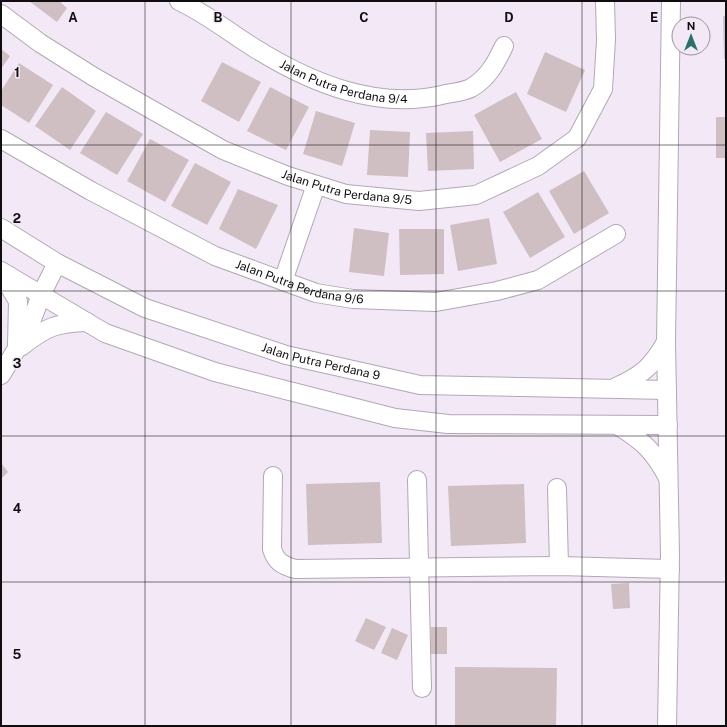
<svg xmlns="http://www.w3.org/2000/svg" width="727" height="727" font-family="'Public Sans',sans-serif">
  <rect width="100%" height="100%" fill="#f3e9f6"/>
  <g fill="#cfbec2">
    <path d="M29,1H59L67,8L57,22Z"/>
    <path d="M723,16H726V59H724Z"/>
    <path d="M1,49L10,56L1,69Z"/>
    <path d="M545,52L585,70L566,112L527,94Z"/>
    <path d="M222,62L261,82L239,122L201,101Z"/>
    <path d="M19,63L53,85L29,123L1,105V91Z"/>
    <path d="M62,87L96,111L70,150L35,126Z"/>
    <path d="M270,87L309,107L286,150L247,131Z"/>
    <path d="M516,92L542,139L500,162L474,115Z"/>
    <path d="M316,111L355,123L342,166L303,154Z"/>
    <path d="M106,112L143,134L117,175L80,153Z"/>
    <rect x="716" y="117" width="10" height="41"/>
    <path d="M370,130L410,132L408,177L367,175Z"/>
    <path d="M473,131L474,169L428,171L426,133Z"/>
    <path d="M150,139L189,160L165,202L127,181Z"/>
    <path d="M195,163L231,182L207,225L171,206Z"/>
    <path d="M584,171L609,213L574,234L549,191Z"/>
    <path d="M238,189L278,205L256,249L219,229Z"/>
    <path d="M538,192L565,237L530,258L503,212Z"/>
    <path d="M489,218L497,264L458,271L450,225Z"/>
    <path d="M354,228L389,233L384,276L349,272Z"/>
    <path d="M399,229H444V274L400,275Z"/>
    <path d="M1,463L8,472L1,479Z"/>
    <path d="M380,482L382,543L308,545L306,484Z"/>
    <path d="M524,484L526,543L451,546L448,486Z"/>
    <path d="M629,583L630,608L613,609L611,584Z"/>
    <path d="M366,618L386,627L374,650L355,641Z"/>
    <rect x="431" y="627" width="16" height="27"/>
    <path d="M392,628L408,635L397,660L381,653Z"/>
    <path d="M455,667L557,668L556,726H455Z"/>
  </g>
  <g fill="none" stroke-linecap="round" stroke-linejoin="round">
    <g stroke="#b2a8b5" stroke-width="20">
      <g id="minor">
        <path id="s1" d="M179,1C207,14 230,33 256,49C311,83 376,110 442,95C450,93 463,92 471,88C488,78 496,63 504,46"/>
        <path id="s2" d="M1,14L40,43L94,77L223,150L288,176L346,194L419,201L476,195L538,166L577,138L603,89L606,40L605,1"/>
        <path id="s3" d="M1,139L91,191L215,256L316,293L353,299L436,302L497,291L538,280L616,234"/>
        <path id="s4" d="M1,228L57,263L145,308L286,355L420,385L667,390"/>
        <path d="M1,271L105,333L215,372L395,418L448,424L668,425"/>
        <path d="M1,273L18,301L17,345"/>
        <path d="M283,281L316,185"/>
        <path d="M22,346C46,327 56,323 87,322"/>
        <path d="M1,375L28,330L41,295L57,263"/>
        <path d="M616,387C642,375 652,367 666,342"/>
        <path d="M617,425C643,441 654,451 668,478"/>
        <path d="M273,476L272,549C276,562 282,565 295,569L559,566L670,569"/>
        <path d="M417,480L422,688"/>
        <path d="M557,488L559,566"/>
        <path d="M667,726L670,555L666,342L671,1"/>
      </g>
    </g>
    <use href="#minor" stroke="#fff" stroke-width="18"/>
  </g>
  <path fill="none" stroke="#100d11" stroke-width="1" stroke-opacity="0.55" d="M145,1V726M291,1V726M436,1V726M582,1V726M1,145H726M1,291H726M1,436H726M1,582H726"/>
  <g text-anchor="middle" stroke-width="3" stroke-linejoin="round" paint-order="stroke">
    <g font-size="12" fill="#100d11" stroke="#f3e9f6">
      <text dy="4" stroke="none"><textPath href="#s1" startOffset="186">Jalan Putra Perdana 9/4</textPath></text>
      <text dy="4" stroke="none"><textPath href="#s2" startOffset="391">Jalan Putra Perdana 9/5</textPath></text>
      <text dy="4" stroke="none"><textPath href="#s3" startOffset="333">Jalan Putra Perdana 9/6</textPath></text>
      <text dy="4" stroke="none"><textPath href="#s4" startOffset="349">Jalan Putra Perdana 9</textPath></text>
    </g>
  </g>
  <g font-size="13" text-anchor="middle" font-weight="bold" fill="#100d11" stroke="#f3e9f6" stroke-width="3" stroke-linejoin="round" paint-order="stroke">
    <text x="73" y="22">A</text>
    <text x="218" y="22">B</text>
    <text x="364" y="22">C</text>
    <text x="509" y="22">D</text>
    <text x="654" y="22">E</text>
    <text x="17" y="77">1</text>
    <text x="17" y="223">2</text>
    <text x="17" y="368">3</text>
    <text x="17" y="513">4</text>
    <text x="17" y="659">5</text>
  </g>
  <rect width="727" height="727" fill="none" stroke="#100d11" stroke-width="4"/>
  <g transform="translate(691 36)"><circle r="19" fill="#f3e9f6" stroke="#98919a"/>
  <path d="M0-3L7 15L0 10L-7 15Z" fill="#29716a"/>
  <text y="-6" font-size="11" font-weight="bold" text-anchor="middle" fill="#100d11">N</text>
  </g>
</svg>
